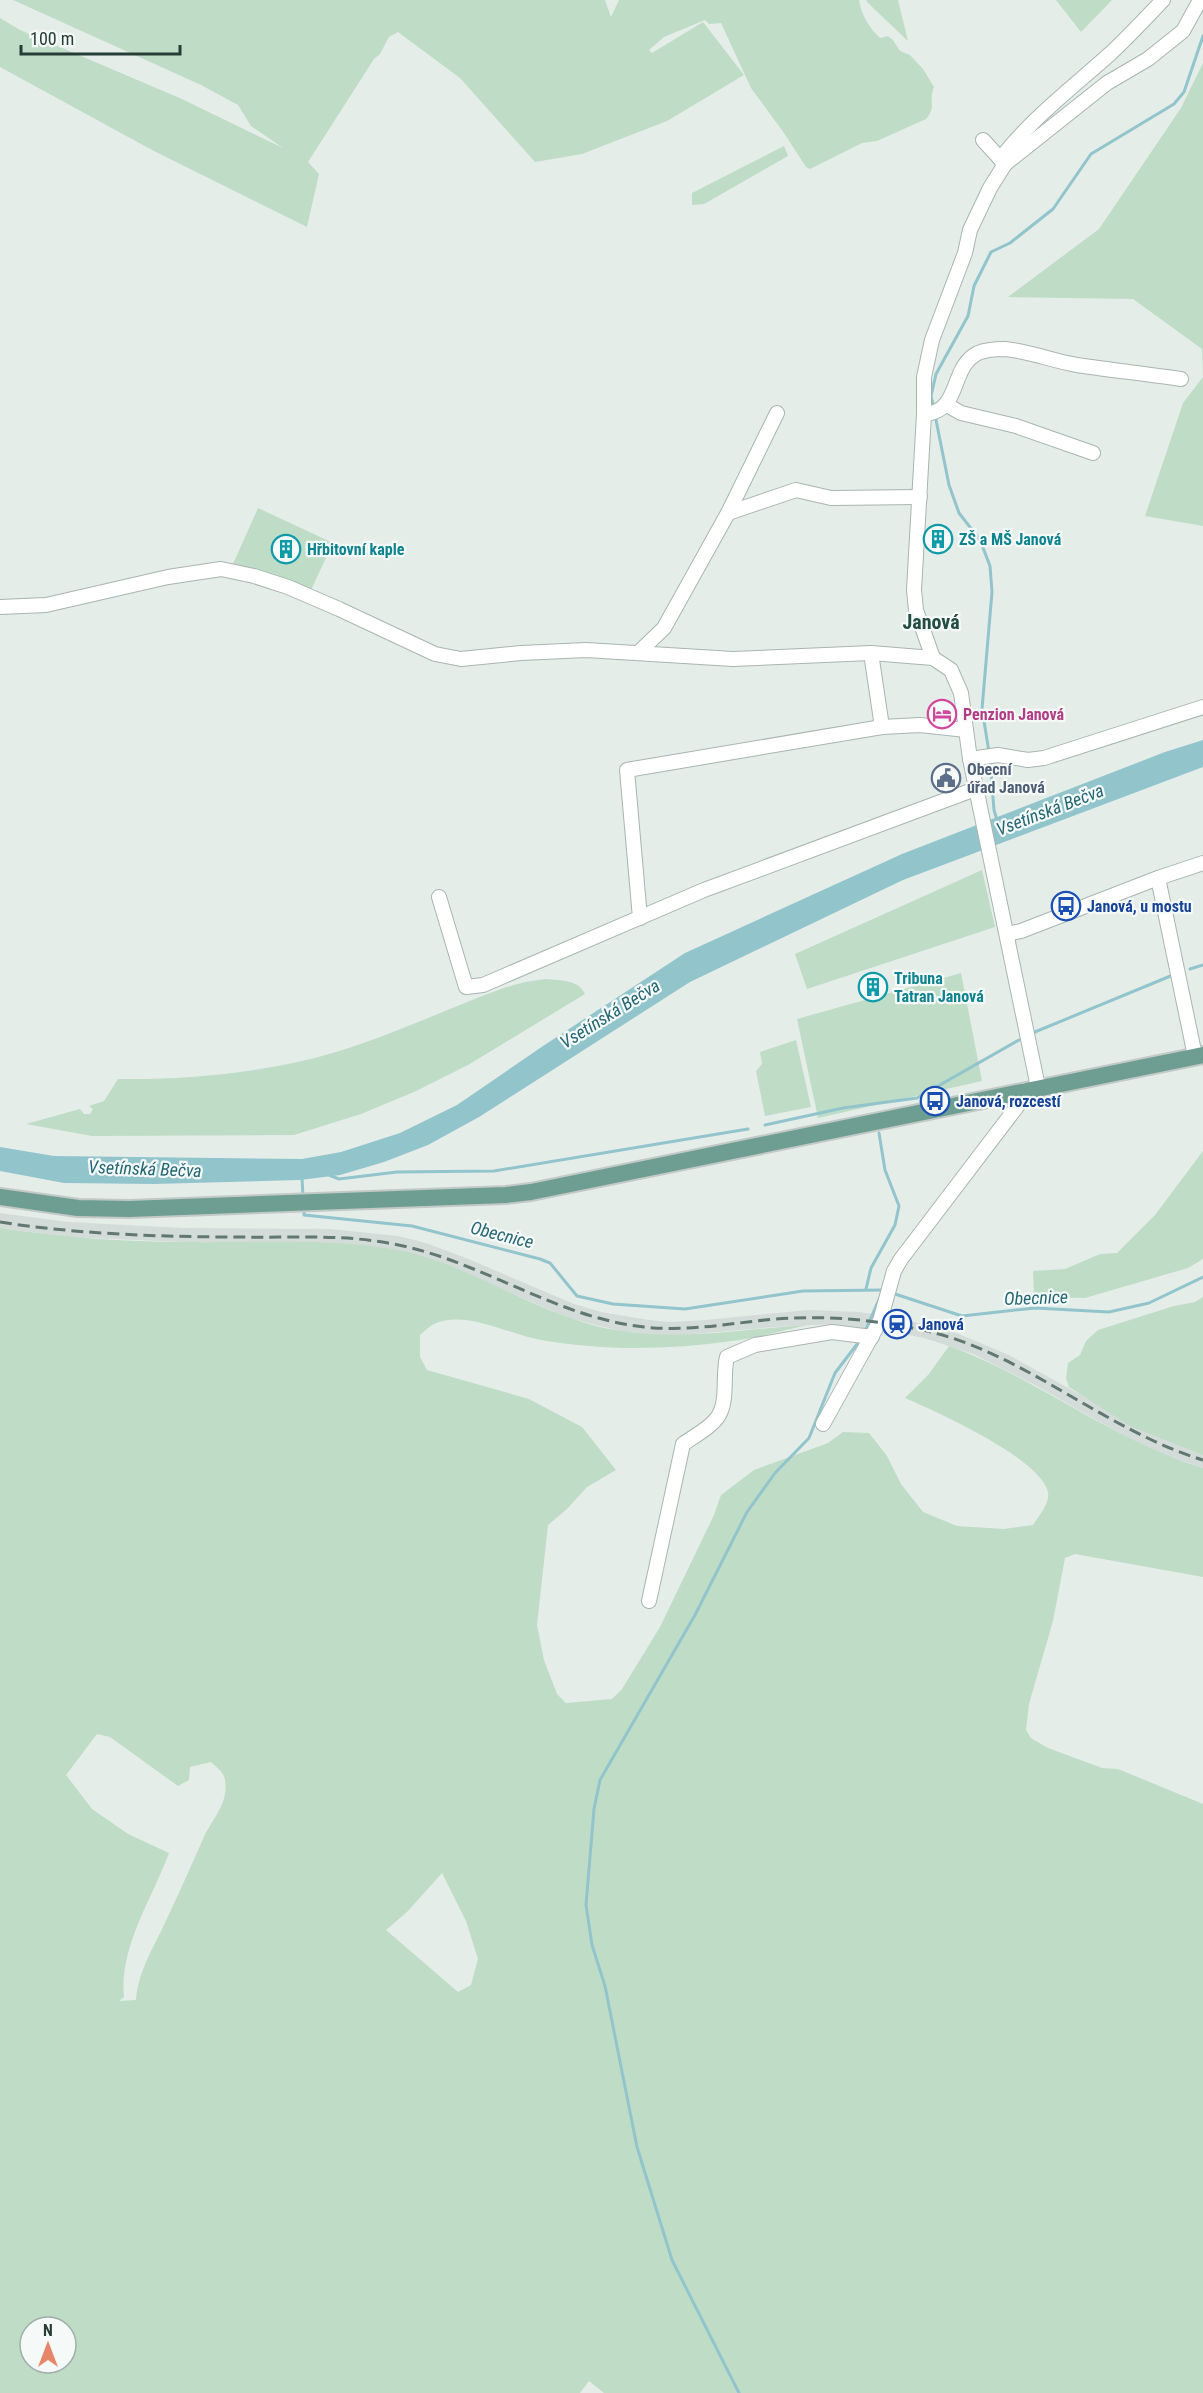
<svg xmlns="http://www.w3.org/2000/svg" width="1203" height="2393" font-family="'Roboto Condensed',sans-serif">
  <rect width="100%" height="100%" fill="#e5ede9"/>
  <path fill="#d3dcd8" d="M0,1213L68,1222L183,1228L330,1229L398,1236L426,1243L466,1258L574,1304L601,1312L649,1320L670,1322L706,1320L808,1310L859,1312L898,1318L954,1332L1009,1355L1137,1426L1203,1453V1468L1157,1452L1130,1439L1033,1384L973,1354L924,1338L895,1332L832,1324L775,1327L670,1336L623,1332L569,1318L460,1271L421,1256L396,1250L330,1244L183,1242L67,1237L0,1228Z"/>
  <g fill="#bfdcc7" fill-rule="evenodd">
    <path d="M13,0H605L611,17L619,0H859C861,14 869,28 880,38L888,36L893,40L900,51L910,55L923,69L934,87C928,101 937,107 926,119L877,141L862,143L810,169L806,167L784,133L751,88L721,23L709,24L705,20L664,37L649,50L652,53L703,22L744,75L667,121L582,154L535,162L460,78L398,32L389,37L380,54L374,59L308,162L319,174L307,227L152,150L0,67V18L20,30L182,99L283,148L251,126L238,105L201,85Z"/>
    <path d="M866,0H898L908,41L868,3Z"/>
    <path d="M1056,0H1112L1081,32Z"/>
    <path d="M1203,63V526L1145,516L1183,403L1203,377L1202,349L1133,299L1008,297L1099,229L1181,108Z"/>
    <path d="M784,146L788,156L704,204L692,205V193Z"/>
    <path d="M258,508L333,543L310,592L273,577L233,564Z"/>
    <path d="M982,870L995,927L807,989L795,954Z"/>
    <path d="M961,973L982,1081L818,1118L797,1019Z"/>
    <path d="M546,979C561,981 578,979 585,994L468,1065L414,1092L361,1114L294,1135L92,1136L26,1124L80,1109L84,1114H90L93,1109L89,1106L104,1101L118,1079C188,1080 270,1072 336,1052C393,1035 448,1008 504,988L525,982Z"/>
    <path d="M796,1040L811,1107L765,1116L756,1071L762,1064L760,1052Z"/>
    <path d="M1203,1151V1259L1188,1268L1085,1298L1034,1297L1033,1271L1065,1269L1100,1254L1117,1253L1155,1215Z"/>
    <path d="M0,1228C61,1237 123,1242 185,1242C254,1243 325,1238 393,1249C465,1262 526,1308 596,1326C667,1344 737,1329 808,1325C783,1330 758,1338 732,1341C668,1350 605,1351 541,1340C510,1335 465,1309 434,1324C429,1326 424,1332 420,1335V1357L427,1370L529,1399L582,1427L616,1470L587,1487L567,1509L548,1525L537,1625L544,1660L557,1694L566,1703L612,1699L622,1689L660,1627L714,1515L721,1495L754,1470L828,1443L843,1432L869,1433L887,1456L901,1484L923,1512L957,1526L1004,1529L1033,1525C1039,1515 1050,1504 1048,1492C1040,1458 937,1412 905,1398L929,1374L949,1346C1038,1378 1112,1441 1203,1468V1577L1075,1554L1065,1558L1053,1621L1029,1704L1026,1730L1031,1738L1048,1748L1102,1768L1118,1769L1203,1804V2393H604L589,2381L580,2393H0ZM97,1734L110,1737L178,1786L189,1780L190,1767L211,1762C216,1767 224,1772 225,1780C229,1804 212,1819 203,1839C190,1868 177,1898 163,1927C151,1952 138,1973 136,2000L119,2001L124,1997C119,1947 152,1899 169,1853L128,1834L92,1809L66,1775ZM442,1873L466,1921L478,1959L471,1985L458,1992L386,1930L407,1912ZM30,2327H66V2363H30Z"/>
    <path d="M1203,1297V1455L1130,1426L1069,1387L1066,1378L1068,1363L1080,1355L1086,1341L1098,1330L1174,1306L1195,1302Z"/>
  </g>
  <path fill="#92c4cc" d="M1203,740V767L903,880L690,982L479,1117L428,1145L384,1162L340,1175L300,1180L154,1184L64,1183L0,1171V1147L54,1156L302,1159L341,1152L400,1133L457,1105L543,1046L685,953L902,854L1165,752Z"/>
  <g fill="none" stroke-linecap="round" stroke-linejoin="round">
    <g stroke="#92c4cc" stroke-width="3">
      <path d="M934,408L931,396L936,374L968,316L974,286L991,252L1010,243L1053,209L1091,154L1174,104L1184,92L1203,36"/>
      <path d="M935,415L949,485L959,513L980,540L990,566L992,592L982,709L989,752"/>
      <path d="M990,761L994,810L997,820"/>
      <path d="M1190,969L1203,965"/>
      <path d="M1030,1034L1173,975"/>
      <path d="M765,1125L843,1108L917,1098L1019,1040"/>
      <path d="M329,1175L339,1179L397,1172L494,1171L748,1129"/>
      <path d="M302,1178L303,1196"/>
      <path d="M304,1208V1215L412,1226L540,1259L550,1263L577,1296L613,1304L685,1309L803,1291L883,1290"/>
      <path d="M866,1289L871,1268L895,1225L899,1206L885,1170L879,1133"/>
      <path d="M892,1293L962,1316L1035,1308L1109,1312L1149,1303L1203,1277"/>
      <path d="M865,1331L881,1295"/>
      <path d="M739,2393L672,2260L637,2147L605,1986L592,1945L586,1905L594,1809L600,1780L695,1615L747,1512L775,1473L809,1438L835,1373L861,1339"/>
    </g>
    <g stroke="#a8b5b0" stroke-width="16">
      <g id="minor">
        <path d="M983,140L1005,164"/>
        <path d="M1000,159C1032,118 1072,88 1111,53C1129,36 1146,18 1163,0"/>
        <path d="M947,405L961,413L1016,426L1093,453"/>
        <path d="M924,414C962,412 949,367 978,353C985,350 997,349 1005,349C1029,351 1053,361 1077,365C1111,370 1146,374 1181,379"/>
        <path d="M728,513L777,413"/>
        <path d="M0,607L46,605L168,577L221,569L254,576L288,587L339,609L435,654L461,659L521,653L586,650L733,659L871,653L933,658L951,670L961,693L970,759L1038,1087"/>
        <path d="M638,653L664,628L728,513L796,490L831,498L920,497"/>
        <path d="M871,653L882,727"/>
        <path d="M933,658L916,610L914,590L924,414V377L932,340L965,253L970,230L990,188L1005,164L1107,83L1148,59L1183,31L1200,0"/>
        <path d="M970,759L998,755L1028,760L1044,758L1203,707"/>
        <path d="M1158,878L1195,1056"/>
        <path d="M439,897L466,987L483,985L704,890L978,788"/>
        <path d="M640,918L627,770L882,727L920,725L966,730"/>
        <path d="M1007,934L1021,931L1158,878L1203,863"/>
        <path d="M823,1424L880,1321L894,1271L901,1259L1022,1100L1025,1090"/>
        <path d="M649,1601L683,1444C694,1436 709,1429 717,1418C729,1402 722,1376 727,1357L755,1345L832,1332L872,1337"/>
      </g>
    </g>
    <g stroke="#c2c9c7" stroke-width="20">
      <path id="major" d="M0,1197L78,1208L129,1209L506,1195L531,1192L1203,1055"/>
    </g>
    <use href="#minor" stroke="#fff" stroke-width="14"/>
    <use href="#major" stroke="#6d9e91" stroke-width="16"/>
    <path stroke="#607871" stroke-width="3" stroke-dasharray="12 6" stroke-linecap="butt" d="M0,1222C75,1234 162,1237 238,1237C288,1238 338,1234 388,1243C478,1258 553,1317 644,1327C688,1332 731,1323 775,1319C829,1315 879,1320 931,1332C1026,1355 1107,1431 1203,1460"/>
  </g>
  <defs>
    <g id="building-ring" transform="scale(1.5)"><circle r="9.5" fill="#f5f9f7" stroke="#0f9aa8" stroke-width="1.5"/><path d="M-4-6H4V6H1V3H-1V6H-4ZM-2.5-4.3h1.7v1.8h-1.7ZM.8-4.3h1.7v1.8H.8ZM-2.5-1h1.7V.8h-1.7ZM.8-1h1.7V.8H.8Z" fill="#0f9aa8"/></g>
    <g id="hotel-ring" transform="scale(1.5)"><circle r="9.5" fill="#f5f9f7" stroke="#d1479c" stroke-width="1.5"/><path d="M-6-4.5h1.5V1H6V5H4.5V3h-9V5H-6ZM-4 0a1.8 1.8 0 1 1 3.6 0ZM.5 0V-2.5h3Q6-2.5 6 0Z" fill="#d1479c"/></g>
    <g id="civic-ring" transform="scale(1.5)"><circle r="9.5" fill="#f5f9f7" stroke="#5c6f8a" stroke-width="1.5"/><path d="M-.6-6.5H3V-4.5H.6V-3L4-1V1h2V6H-6V1h2V-1L-.6-3ZM-1.2 2.5V6h2.4V2.5Z" fill="#5c6f8a"/></g>
    <g id="bus-ring" transform="scale(1.5)"><circle r="9.5" fill="#f5f9f7" stroke="#1a4fb4" stroke-width="1.5"/><path d="M-5-6H5V4H4V6H2V4H-2V6H-4V4H-5ZM-3.5-4V0h7V-4ZM-3.5 1.2v1.5H-2V1.2ZM2 1.2v1.5H3.5V1.2Z" fill="#1a4fb4"/></g>
    <g id="station-ring" transform="scale(1.5)"><circle r="9.5" fill="#f5f9f7" stroke="#1a4fb4" stroke-width="1.5"/><path d="M-3-6H3Q5-6 5-4V2Q5 4 3 4L4.5 6H3L1.5 4h-3L-3 6H-4.5L-3 4Q-5 4-5 2V-4Q-5-6-3-6ZM-3.5-4v3h7v-3ZM-3.5 1v1.5H-2V1ZM2 1v1.5H3.5V1Z" fill="#1a4fb4"/></g>
  </defs>
  <g fill-rule="evenodd">
    <use href="#building-ring" x="938" y="539"/>
    <use href="#building-ring" x="286" y="549"/>
    <use href="#hotel-ring" x="942" y="714"/>
    <use href="#civic-ring" x="946" y="778"/>
    <use href="#bus-ring" x="1066" y="906"/>
    <use href="#building-ring" x="873" y="987"/>
    <use href="#bus-ring" x="935" y="1101"/>
    <use href="#station-ring" x="897" y="1324"/>
  </g>
  <g text-anchor="middle" stroke-width="4.5" stroke-linejoin="round" paint-order="stroke">
    <g font-size="16" font-weight="bold" fill="#0d838f" stroke="#f5f9f7" text-anchor="start">
      <text x="959" y="545">ZŠ a MŠ Janová</text>
      <text x="307" y="555">Hřbitovní kaple</text>
      <text x="894" y="984">Tribuna<tspan x="894" dy="18">Tatran Janová</tspan></text>
    </g>
    <g font-size="16" font-weight="bold" fill="#b23c85" stroke="#f5f9f7" text-anchor="start">
      <text x="963" y="720">Penzion Janová</text>
    </g>
    <g font-size="16" font-weight="bold" fill="#4e5e75" stroke="#f5f9f7" text-anchor="start">
      <text x="967" y="775">Obecní<tspan x="967" dy="18">úřad Janová</tspan></text>
    </g>
    <g font-size="16" font-weight="bold" fill="#164399" stroke="#f5f9f7" text-anchor="start">
      <text x="1087" y="912">Janová, u mostu</text>
      <text x="956" y="1107">Janová, rozcestí</text>
      <text x="918" y="1330">Janová</text>
    </g>
    <g font-size="18" font-style="italic" fill="#246774" stroke="#f5f9f7">
      <text transform="translate(1050 810) rotate(-21)" y="6">Vsetínská Bečva</text>
      <text transform="translate(610 1014) rotate(-32)" y="6">Vsetínská Bečva</text>
      <text transform="translate(145 1169) rotate(2)" y="6">Vsetínská Bečva</text>
      <text transform="translate(502 1235) rotate(14)" y="6">Obecnice</text>
      <text transform="translate(1036 1298) rotate(-2)" y="6">Obecnice</text>
    </g>
    <g font-size="20" font-weight="bold" fill="#234d43" stroke="#f5f9f7">
      <text x="931" y="629">Janová</text>
    </g>
  </g>
  <g transform="translate(48 2345)"><circle r="28" fill="#f5f9f7" stroke="#a2aeaa" stroke-width="1.5"/>
  <path d="M0-4.5L10 22L0 15L-10 22Z" fill="#e68769"/>
  <text y="-9" font-size="16" font-weight="bold" text-anchor="middle" fill="#253d36">N</text>
  </g>
  <path d="M21 45v9h159v-9" fill="none" stroke="#253d36" stroke-width="3"/>
  <text x="30" y="45" font-size="18" fill="#253d36" stroke="#f5f9f7" stroke-width="4.5" paint-order="stroke">100 m</text>
</svg>
